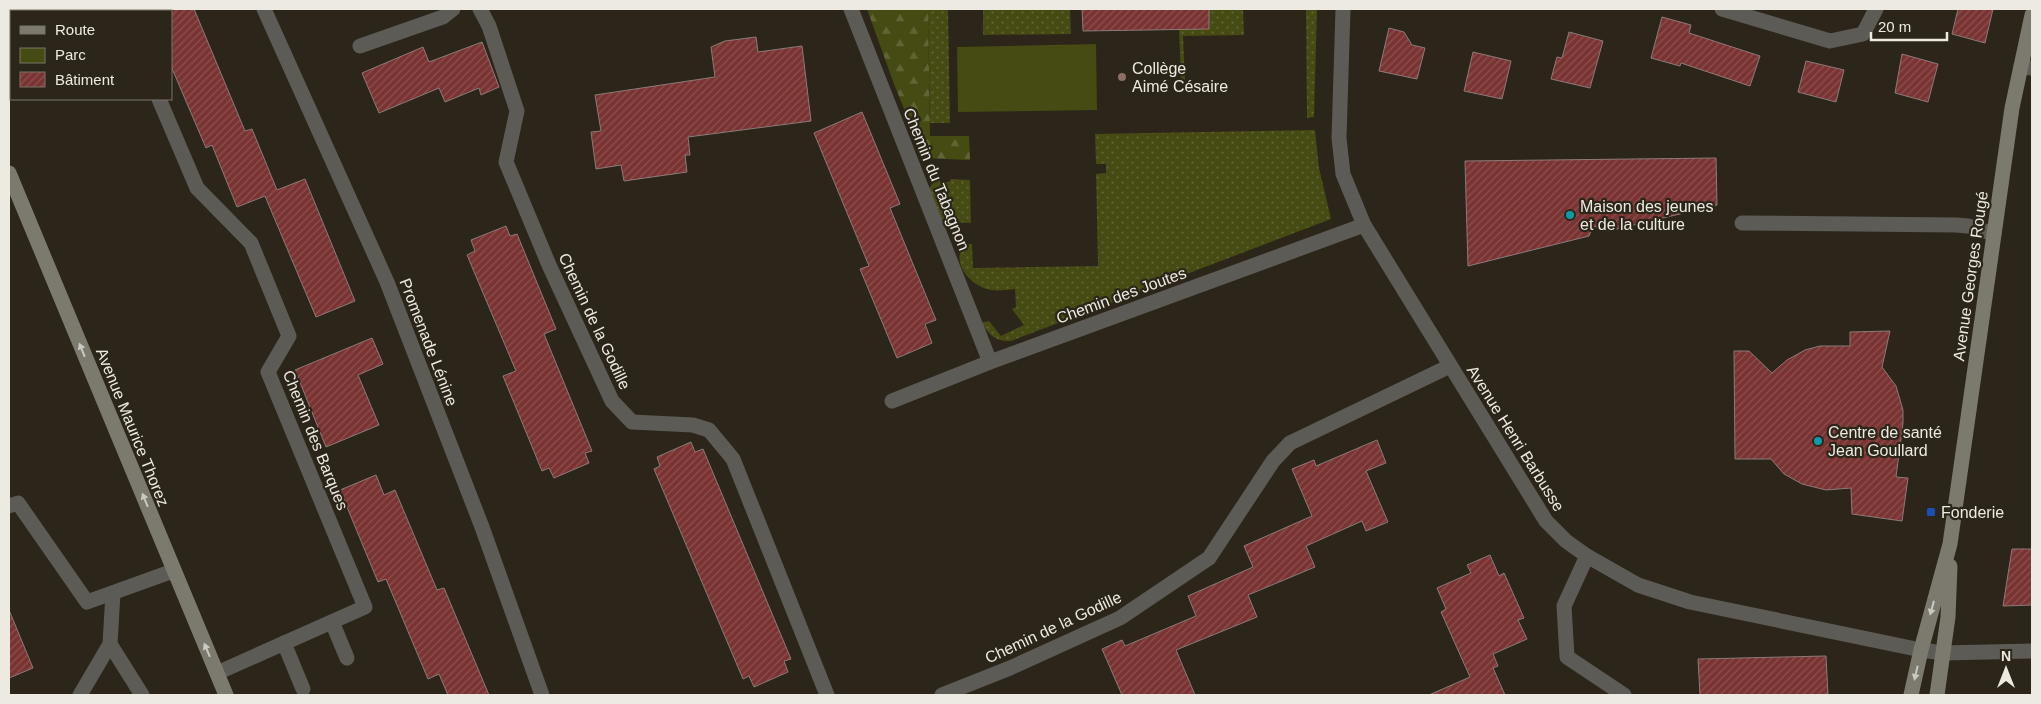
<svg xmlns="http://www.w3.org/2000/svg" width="2041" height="704" font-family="Arial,sans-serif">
  <defs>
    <pattern id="grass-dots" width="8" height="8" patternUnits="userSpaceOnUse" patternTransform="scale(1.25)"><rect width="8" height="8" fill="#464a13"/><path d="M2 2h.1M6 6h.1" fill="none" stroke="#616435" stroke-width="1.8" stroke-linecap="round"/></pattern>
    <pattern id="forest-firs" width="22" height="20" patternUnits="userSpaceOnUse" patternTransform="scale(1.25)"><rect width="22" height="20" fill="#464a13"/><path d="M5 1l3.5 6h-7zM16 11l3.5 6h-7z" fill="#616435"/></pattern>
    <pattern id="building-hatch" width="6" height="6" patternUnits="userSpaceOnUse" patternTransform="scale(1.25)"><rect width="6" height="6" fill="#793332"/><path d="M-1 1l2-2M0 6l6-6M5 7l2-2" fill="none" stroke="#8c514f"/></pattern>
  </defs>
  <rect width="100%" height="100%" fill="#2b2619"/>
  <g fill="url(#grass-dots)">
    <path d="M928,9H948L950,123H930Z"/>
    <path d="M983,9H1070L1071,34L983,35Z"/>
    <path d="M1209,9H1243L1244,35L1183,36L1185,80H1181L1179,29H1209Z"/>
    <path d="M1306,9H1317L1314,117L1307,118Z"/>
    <path d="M1315,130L1319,168L1331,219L1011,341C995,342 990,335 981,323L989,321L1001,336L1024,325L1012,309L1016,307L1015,289C1007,290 998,291 991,290C971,287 949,262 965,244H972L973,268L1098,266L1096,174L1106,173V164H1096L1095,134Z"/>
    <path d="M940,179V182H949L951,179L970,180L971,223C937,222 936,222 929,188L935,181Z"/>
  </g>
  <path fill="url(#forest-firs)" d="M867,9H928L930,136H969L970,160L924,158L894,84Z"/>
  <path fill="#464a13" d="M1096,44L1097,110L958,112L957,47Z"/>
  <g fill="url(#building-hatch)" stroke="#8d7a79">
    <path d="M171,9H194L245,131L252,129L277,190L305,179L355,301L316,317L265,196L237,207L212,145L206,148L171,66Z"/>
    <path d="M1082,9H1209V29L1083,31Z"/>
    <path d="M1958,9H1993L1985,43L1952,34Z"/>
    <path d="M1662,17L1691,25L1689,33L1760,56L1750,86L1681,63L1680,66L1651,58Z"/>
    <path d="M1389,28L1404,32L1412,45L1425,48L1417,79L1379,71Z"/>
    <path d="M1569,32L1603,41L1590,88L1551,79L1557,57L1562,58Z"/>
    <path d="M756,37L758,52L802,46L811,121L688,137L690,155H685L687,172L624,181L621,165L596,169L591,132L601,131L595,95L715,77L711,47L725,41Z"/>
    <path d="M482,42L499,87L481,95L479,88L445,102L439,88L379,113L362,73L423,47L429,62Z"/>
    <path d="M1473,52L1511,61L1502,99L1464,91Z"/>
    <path d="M1902,54L1938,64L1928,102L1895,93Z"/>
    <path d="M1806,61L1844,70L1836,102L1798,92Z"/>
    <path d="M862,112L900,204L890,208L936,320L925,324L932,343L897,358L860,269L869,266L814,133Z"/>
    <path d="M1716,158L1717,205L1609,231L1593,226L1589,236L1468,266L1465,161Z"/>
    <path d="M506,226L510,236L517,234L556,329L544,334L592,451L585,453L589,463L554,478L549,468L542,471L503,376L516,371L467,255L475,251L471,240Z"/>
    <path d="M1890,331L1882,367L1896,386L1903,410V423L1896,477L1908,478L1902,521L1852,514L1851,488L1826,490L1802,484L1784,474L1771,459H1735L1734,351H1749L1772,373L1787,360L1805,350L1820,346H1850V332Z"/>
    <path d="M372,338L383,364L358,375L379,425L326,447L295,370Z"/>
    <path d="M1377,440L1386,463L1366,471L1388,522L1366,531L1362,521L1306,546L1315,567L1248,595L1257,617L1176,650L1195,695H1122L1102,649L1122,640L1125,646L1196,616L1188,596L1253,567L1244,546L1312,516L1292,469L1314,460L1316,466Z"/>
    <path d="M691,442L695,452L703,449L791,659L784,661L788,672L754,687L749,676L743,679L654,469L660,466L657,457Z"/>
    <path d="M376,475L384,495L395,490L437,590L444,588L489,695H448L439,674L428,679L386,579L378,582L340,490Z"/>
    <path d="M2012,549H2032V605L2003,606Z"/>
    <path d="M1490,555L1499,576L1504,573L1524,618L1518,620L1527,639L1493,654L1498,666L1493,668L1505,695H1429L1470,677L1441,612L1446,609L1437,588L1471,573L1467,565Z"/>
    <path d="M9,610L33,668L9,678Z"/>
    <path d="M1826,656L1828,695H1700L1698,659Z"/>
  </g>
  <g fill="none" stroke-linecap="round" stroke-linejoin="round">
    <g stroke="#5d5b55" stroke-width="15">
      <path d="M19,9L20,11"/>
      <path d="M1742,223L1956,225L1968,226L1994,234"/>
      <path d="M332,622L347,658"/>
      <path d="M284,643L303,689"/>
      <path d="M110,644L142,695"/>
      <path d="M80,695L110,644L113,593"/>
    </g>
    <g stroke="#5d5b55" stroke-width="15">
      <path d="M124,9L125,11"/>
      <path d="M264,9L387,282L482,527L542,695"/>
      <path d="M480,9L489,26L517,111L506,162L549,265L612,401L632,422L693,425L709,430L733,459L827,695"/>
      <path d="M851,9L990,362"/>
      <path d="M1343,9L1339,138L1343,174L1364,225L1546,521L1566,541L1587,556L1638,585L1690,602L1921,650L1943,653L2032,651"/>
      <path d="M1722,9L1830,41L1863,34L1876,9"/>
      <path d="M360,46L443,17L453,9"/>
      <path d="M2021,67L2032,68"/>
      <path d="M159,99L197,188L251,243L289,336L268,372L365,607L217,673"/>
      <path d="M892,401L990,362L1364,225"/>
      <path d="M9,506L18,503L87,602L173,571"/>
      <path d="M1587,556L1564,606L1567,657L1624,695"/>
      <path d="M942,695L1010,668L1120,618L1209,558L1273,461L1290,443L1450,366"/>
    </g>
    <g stroke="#7c796f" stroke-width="15">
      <path d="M9,173L226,695"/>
      <path d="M1911,695L1921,650L1950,544L2012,108L2032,15"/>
      <path d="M1937,695L1948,617L1950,566"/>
    </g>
  </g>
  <defs><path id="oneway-solid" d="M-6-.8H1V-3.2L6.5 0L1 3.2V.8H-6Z" transform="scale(1.25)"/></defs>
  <g fill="#cbc8c0">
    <use href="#oneway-solid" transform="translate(82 350) rotate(-112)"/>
    <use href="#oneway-solid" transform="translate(145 500) rotate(-112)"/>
    <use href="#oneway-solid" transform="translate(1932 608) rotate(105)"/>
    <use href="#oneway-solid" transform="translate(207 650) rotate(-113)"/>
    <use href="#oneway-solid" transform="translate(1916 673) rotate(103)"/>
  </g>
  <circle fill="#8d6e63" stroke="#2b2619" stroke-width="2" cx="1122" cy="77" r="5"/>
  <g fill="#0f9aa8" stroke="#2b2619" stroke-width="2">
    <circle cx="1570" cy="215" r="5"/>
    <circle cx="1818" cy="441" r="5"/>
  </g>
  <rect fill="#1a4fb4" stroke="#2b2619" stroke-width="2" x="1926" y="507" width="10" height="10" rx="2.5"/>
  <g text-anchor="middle" stroke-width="4.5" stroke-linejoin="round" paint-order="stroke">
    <g font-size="16" fill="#edeae2" stroke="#2b2619" text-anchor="start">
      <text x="1132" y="74">Collège<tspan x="1132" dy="18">Aimé Césaire</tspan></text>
      <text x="1580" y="212">Maison des jeunes<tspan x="1580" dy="18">et de la culture</tspan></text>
      <text x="1828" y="438">Centre de santé<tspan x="1828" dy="18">Jean Goullard</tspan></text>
      <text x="1941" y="518">Fonderie</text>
    </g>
    <g font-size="16" fill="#edeae2" stroke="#2b2619">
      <text transform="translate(937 179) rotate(68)" y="6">Chemin du Tabagnon</text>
      <text transform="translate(1970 276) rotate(-82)" y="6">Avenue Georges Rougé</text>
      <text transform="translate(1121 295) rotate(-20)" y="6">Chemin des Joutes</text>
      <text transform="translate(595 321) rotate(65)" y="6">Chemin de la Godille</text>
      <text transform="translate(429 342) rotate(69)" y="6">Promenade Lénine</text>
      <text transform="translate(133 427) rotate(68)" y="6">Avenue Maurice Thorez</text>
      <text transform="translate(1516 438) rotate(58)" y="6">Avenue Henri Barbusse</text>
      <text transform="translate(316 440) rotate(68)" y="6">Chemin des Barques</text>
      <text transform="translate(1053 627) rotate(-25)" y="6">Chemin de la Godille</text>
    </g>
  </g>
  <rect width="2041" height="704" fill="none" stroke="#edeae2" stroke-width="20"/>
  <rect x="10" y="10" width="162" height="90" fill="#2b2619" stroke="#797469"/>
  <rect x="20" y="26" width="25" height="8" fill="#7c796f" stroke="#797469"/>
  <text x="55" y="35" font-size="15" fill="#edeae2">Route</text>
  <rect x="20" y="48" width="25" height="15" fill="#464a13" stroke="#797469"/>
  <text x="55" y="60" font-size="15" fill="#edeae2">Parc</text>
  <rect x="20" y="72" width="25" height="15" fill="url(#building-hatch)" stroke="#797469"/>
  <text x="55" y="85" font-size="15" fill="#edeae2">Bâtiment</text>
  <g transform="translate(2006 669)" stroke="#2b2619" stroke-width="4" paint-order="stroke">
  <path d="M0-4L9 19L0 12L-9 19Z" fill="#edeae2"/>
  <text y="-8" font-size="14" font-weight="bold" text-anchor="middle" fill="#edeae2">N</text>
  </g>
  <path d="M1871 32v8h76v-8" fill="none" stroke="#edeae2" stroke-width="2.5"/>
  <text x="1878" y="32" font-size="15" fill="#edeae2" stroke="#2b2619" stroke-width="4" paint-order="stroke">20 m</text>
</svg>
